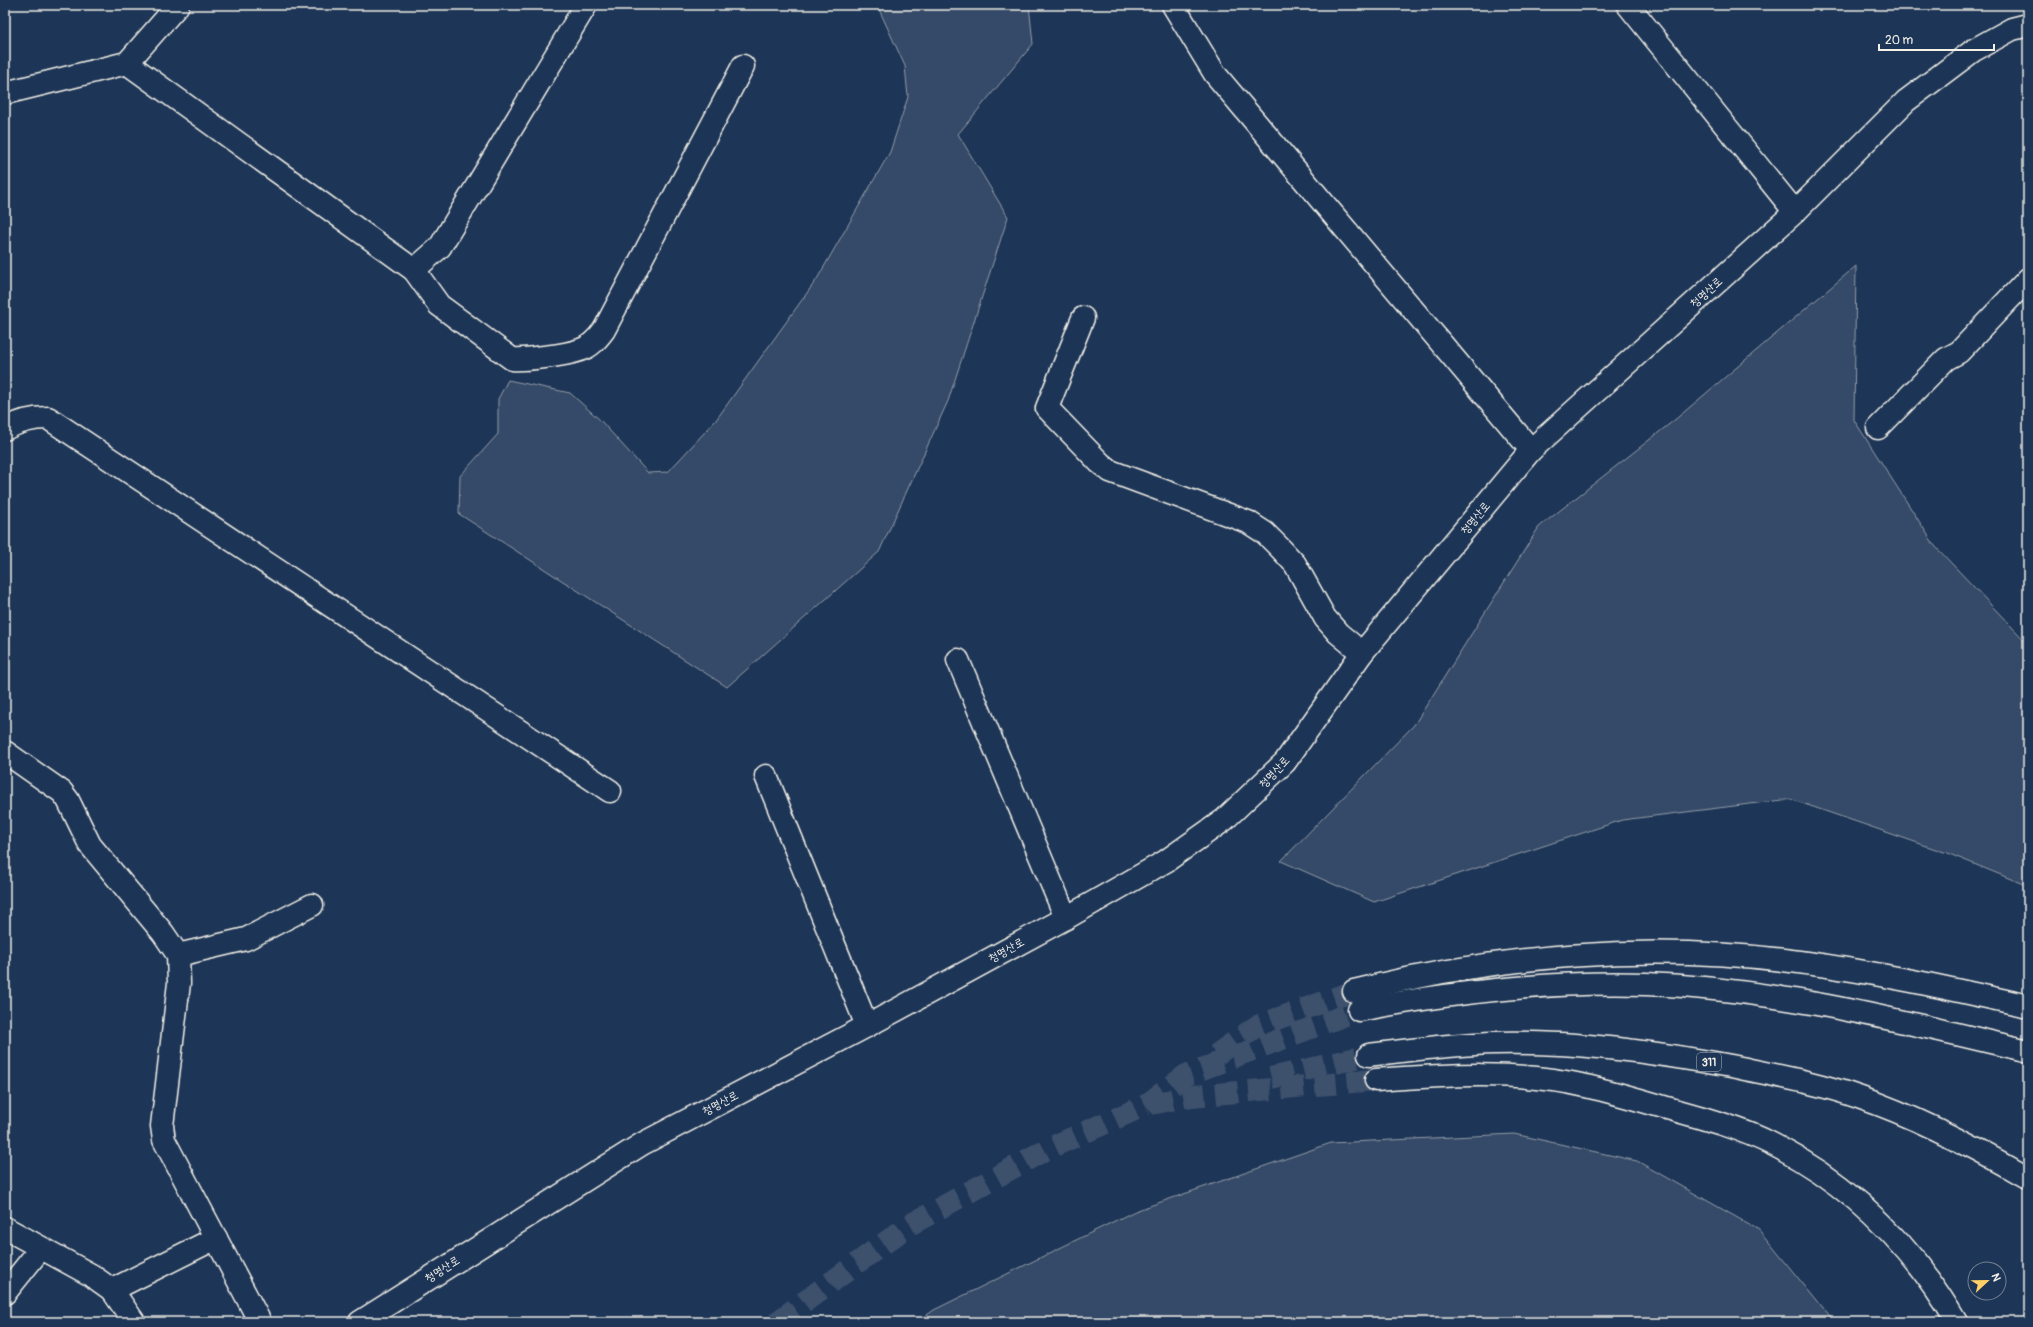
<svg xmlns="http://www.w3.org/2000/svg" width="2033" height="1327" font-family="Pangolin,'Poor Story',sans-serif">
  <rect width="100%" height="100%" fill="#1d3557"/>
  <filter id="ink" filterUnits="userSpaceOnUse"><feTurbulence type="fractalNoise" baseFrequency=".025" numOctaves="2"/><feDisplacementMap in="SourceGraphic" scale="8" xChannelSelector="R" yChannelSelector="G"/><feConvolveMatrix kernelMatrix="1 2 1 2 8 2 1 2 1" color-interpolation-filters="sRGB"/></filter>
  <g filter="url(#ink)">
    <g fill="#354a67" stroke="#949ea8">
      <path d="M877,5H1029L1033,44L958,134L1008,217L948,401L879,552L727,687L459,514L460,476L498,434V399L508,380L570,393L600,420L648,473L668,472L716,420L817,279L890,152L908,97L905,66Z"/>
      <path d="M1856,266L1854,420L1935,546L2028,644V886L1947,853L1790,799L1622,820L1374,902L1281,861L1414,725L1539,527L1677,418Z"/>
      <path d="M1514,1134L1637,1161L1759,1230L1830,1317L1831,1322H917L934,1310L1135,1211L1331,1143Z"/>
    </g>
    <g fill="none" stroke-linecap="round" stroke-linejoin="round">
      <path stroke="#3d516d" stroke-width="22" stroke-dasharray="22 11" stroke-linecap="butt" d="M777,1322L908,1226L1045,1150L1146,1105"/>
      <g stroke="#3d516d" stroke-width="22" stroke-dasharray="22 11" stroke-linecap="butt">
        <path d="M1216,1055L1257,1026L1354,991"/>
        <path d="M1271,1078L1369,1055"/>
        <path d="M1151,1104L1192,1096L1376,1080"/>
        <path d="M1146,1105L1186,1075L1359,1010"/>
      </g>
      <g stroke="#f4f1e8" stroke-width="25">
        <g id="lane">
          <path d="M958,660L1066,918"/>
          <path d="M766,776L867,1026"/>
        </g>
      </g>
      <g stroke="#f4f1e8" stroke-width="25">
        <g id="street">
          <path d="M1173,5L1215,74L1531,450"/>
          <path d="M1628,5L1795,212"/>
          <path d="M127,63L414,270L439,305L512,359C527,360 566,355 580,350C591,347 598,338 604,330L743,66"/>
          <path d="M5,93L127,63L178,5"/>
          <path d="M414,270L440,247L586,5"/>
          <path d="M1083,318L1047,408L1100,463L1110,471L1248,522L1265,533L1281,549L1295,564L1325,618L1338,633L1362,653"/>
          <path d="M1878,428L1946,359L1959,352L2028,279"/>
          <path d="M5,429C19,421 32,418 48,418L610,791"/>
          <path d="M5,752L62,792L68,800L90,845L163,933L178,955L179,983L162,1126L164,1140L260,1322"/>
          <path d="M178,955L246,939L312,905"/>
          <path d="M5,1228L91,1275L112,1290L134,1322"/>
          <path d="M112,1290L216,1238"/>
          <path d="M5,1293L41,1248"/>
          <path d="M360,1322L642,1144L867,1026L1066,918L1166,861L1224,820L1285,762L1362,653L1531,450L1795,212L1906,101L1974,50L2012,29L2028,25"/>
        </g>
      </g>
      <g stroke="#f4f1e8" stroke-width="25">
        <g id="highway">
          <path d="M1354,991C1498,955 1651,942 1799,962C1876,972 1952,989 2028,1006"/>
          <path d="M1359,1010C1454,992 1549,981 1646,984C1777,989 1902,1021 2028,1051"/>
          <path d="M1369,1055C1411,1050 1453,1044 1495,1043C1574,1041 1653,1052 1731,1066C1774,1075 1819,1083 1861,1098C1918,1117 1976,1148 2028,1178"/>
          <path d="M1376,1080C1445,1075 1518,1070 1586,1086C1613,1092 1640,1100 1667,1108C1703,1118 1741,1128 1774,1145C1852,1185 1913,1247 1957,1322"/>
        </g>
      </g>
      <use href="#lane" stroke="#1d3557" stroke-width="22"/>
      <use href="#street" stroke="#1d3557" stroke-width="22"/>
      <use href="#highway" stroke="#1d3557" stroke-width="22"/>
    </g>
  </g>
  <g text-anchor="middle" stroke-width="3.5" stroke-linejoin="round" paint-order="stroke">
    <rect fill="#1d3557" stroke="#b4b9bc" stroke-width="1" x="1697" y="1053" width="24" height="18" rx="3"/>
    <g font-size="11" font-weight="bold" fill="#f4f1e8">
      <text x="1709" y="1066">311</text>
    </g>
    <g font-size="12" fill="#f4f1e8" stroke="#1d3557">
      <text transform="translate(1706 292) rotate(-42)" y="4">청명산로</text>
      <text transform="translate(1475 518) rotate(-50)" y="4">청명산로</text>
      <text transform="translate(1274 772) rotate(-47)" y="4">청명산로</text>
      <text transform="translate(1006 950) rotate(-29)" y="4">청명산로</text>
      <text transform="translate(720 1103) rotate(-28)" y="4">청명산로</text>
      <text transform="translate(442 1269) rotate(-32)" y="4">청명산로</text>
    </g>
  </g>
  <rect width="2033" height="1327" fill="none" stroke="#1d3557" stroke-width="20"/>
  <rect x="10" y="10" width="2013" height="1307" fill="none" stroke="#f4f1e8" stroke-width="1.5" filter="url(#ink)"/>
  <g transform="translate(1987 1281) rotate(68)"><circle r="19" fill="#1d3557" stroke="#738091"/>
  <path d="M0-3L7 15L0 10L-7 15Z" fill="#ffd166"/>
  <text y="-6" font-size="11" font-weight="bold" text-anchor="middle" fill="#f4f1e8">N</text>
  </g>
  <path d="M1879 44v6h115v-6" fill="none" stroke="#f4f1e8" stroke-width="2"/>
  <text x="1885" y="44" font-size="12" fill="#f4f1e8" stroke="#1d3557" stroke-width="3" paint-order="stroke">20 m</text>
</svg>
